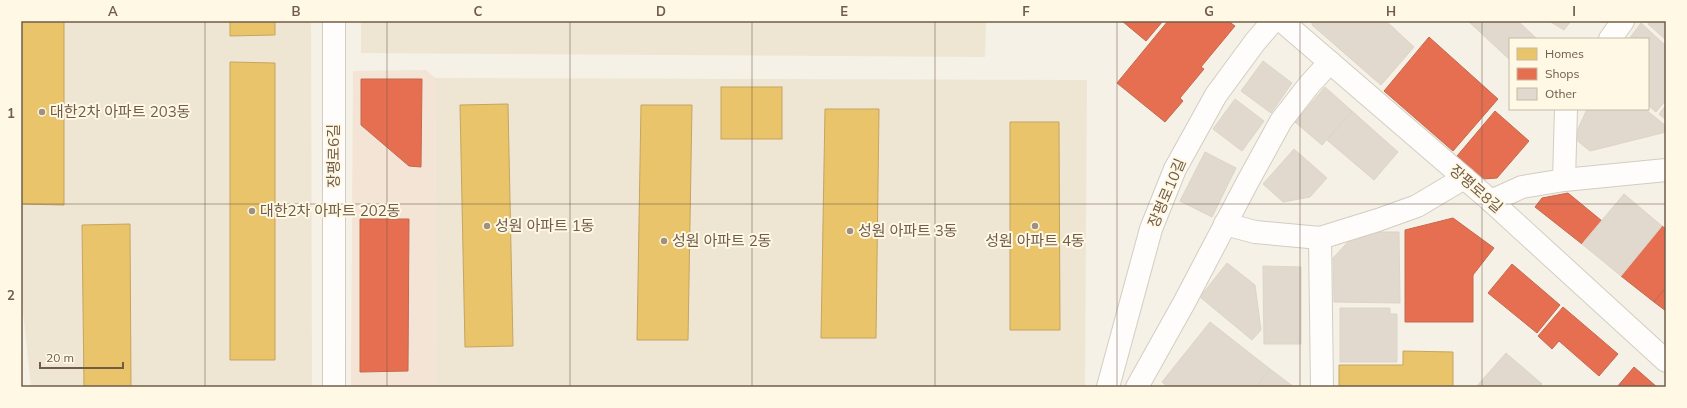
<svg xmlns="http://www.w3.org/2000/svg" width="1687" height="408" font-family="Mulish,'Noto Sans KR',sans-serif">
  <rect width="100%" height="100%" fill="#f5f1e6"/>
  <g fill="#eee5d3">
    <path d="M21,21H311L312,387H31L21,292Z"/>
    <path d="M361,21H986L985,57L361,53Z"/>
    <path d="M435,78L1087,80L1085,387H437Z"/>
  </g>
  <path fill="#f3e4d6" d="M426,70L435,78L437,387H351L353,71Z"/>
  <g fill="#e9c46a" stroke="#c5a560">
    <path d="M21,21H64V205L21,204Z"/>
    <path d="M230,21H275V35L230,36Z"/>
    <path d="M230,62L275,63V360H230Z"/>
    <rect x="721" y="87" width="61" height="52"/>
    <path d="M508,104L513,346L465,347L460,105Z"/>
    <path d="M641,105H692L688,340H637Z"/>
    <path d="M825,109H879L876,338H821Z"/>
    <path d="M1010,122H1059L1060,330H1010Z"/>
    <path d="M130,224L131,387H84L82,225Z"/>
    <path d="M1403,351L1453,352V387H1339V365H1403Z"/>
  </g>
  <g fill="#e76f51" stroke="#c4694e">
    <path d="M1122,21H1163L1146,41Z"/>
    <path d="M1168,21H1228L1235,26L1201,67L1204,69L1180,98L1183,101L1165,122L1117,83Z"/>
    <path d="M1429,37L1498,99L1453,151L1384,91Z"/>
    <path d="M361,79H422L421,167L409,166L361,125Z"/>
    <path d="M1495,111L1529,141L1497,178L1483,179L1457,156Z"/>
    <path d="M1568,193L1602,221L1582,244L1535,207L1542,198Z"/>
    <path d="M1453,218L1494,248L1473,275V322H1405V230Z"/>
    <path d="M360,219H409L408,371L360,372Z"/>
    <path d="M1662,226L1666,229V287L1654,302L1621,276Z"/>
    <path d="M1512,264L1560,305L1537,333L1488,293Z"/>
    <path d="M1666,287V311L1654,302Z"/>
    <path d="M1563,307L1618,354L1599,376L1559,341L1552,349L1538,336Z"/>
    <path d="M1634,367L1657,387H1617Z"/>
  </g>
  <g fill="#e1d9ce" stroke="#ddd4c8">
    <path d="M1312,21H1386L1414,47L1381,85L1312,25Z"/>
    <path d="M1468,21H1518L1537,39H1510V60Z"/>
    <path d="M1549,21H1571L1564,30Z"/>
    <path d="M1650,21H1666V40L1648,24Z"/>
    <path d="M1641,23L1666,46V100L1656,112L1648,105V39H1629Z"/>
    <path d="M1263,61L1292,83L1271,113L1241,91Z"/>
    <path d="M1325,87L1352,111L1322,145L1295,122Z"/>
    <path d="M1235,99L1264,121L1242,151L1213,129Z"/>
    <path d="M1666,105V120L1659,114Z"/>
    <path d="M1587,109H1645L1666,126V132L1590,151L1574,138Z"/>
    <path d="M1352,111L1398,152L1374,180L1327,140Z"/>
    <path d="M1294,149L1327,178L1310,197L1283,202L1263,184Z"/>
    <path d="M1205,152L1236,168L1212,217L1180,201Z"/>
    <path d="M1624,194L1662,226L1621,276L1582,244Z"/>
    <path d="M1357,232H1399L1400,303L1334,302L1333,258Z"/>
    <path d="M1227,263L1255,285L1261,330L1252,340L1200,297Z"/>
    <path d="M1263,266L1301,267V344H1264Z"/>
    <path d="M1340,308H1390V314H1397V362H1340Z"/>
    <path d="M1210,322L1270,369L1256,387H1168L1162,382Z"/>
    <path d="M1506,353L1542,384L1539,387H1476Z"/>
    <path d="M1270,369L1294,387H1256Z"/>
  </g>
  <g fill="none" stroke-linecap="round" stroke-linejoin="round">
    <g stroke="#d3ccc1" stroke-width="24">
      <g id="street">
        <path d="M1282,21L1491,201L1666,361"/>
        <path d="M1610,39L1623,21"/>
        <path d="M1564,180L1566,109"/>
        <path d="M1491,201L1522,187L1564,180L1666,170"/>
        <path d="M1225,224L1255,232L1320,238L1378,220L1417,206L1464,178"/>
        <path d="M1320,238L1322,387"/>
        <path d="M334,387V21"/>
        <path d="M1108,387L1151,229L1175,169L1216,95L1255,42L1273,21"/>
        <path d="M1137,387L1184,303L1247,183L1281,121L1309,85L1330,62"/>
      </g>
    </g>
    <use href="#street" stroke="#fefdfb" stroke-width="22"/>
  </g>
  <path fill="none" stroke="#715c48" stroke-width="1" stroke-opacity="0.55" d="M205,21V387M387,21V387M570,21V387M752,21V387M935,21V387M1117,21V387M1300,21V387M1482,21V387M21,204H1666"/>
  <g fill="#9f907f" stroke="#fef8e5" stroke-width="1.5">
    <circle cx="42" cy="112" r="4"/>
    <circle cx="252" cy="211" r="4"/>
    <circle cx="487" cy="226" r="4"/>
    <circle cx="1035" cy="226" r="4"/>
    <circle cx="850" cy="231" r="4"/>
    <circle cx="664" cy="241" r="4"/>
  </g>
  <g text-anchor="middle" stroke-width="4" stroke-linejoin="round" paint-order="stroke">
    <g font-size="15" fill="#715c48" stroke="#fef8e5" text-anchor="start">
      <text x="50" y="117">대한2차 아파트 203동</text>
      <text x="260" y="216">대한2차 아파트 202동</text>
      <text x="495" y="231">성원 아파트 1동</text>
      <text x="858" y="236">성원 아파트 3동</text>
      <text x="672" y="246">성원 아파트 2동</text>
      <text x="1035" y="246" text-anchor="middle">성원 아파트 4동</text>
    </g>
    <g font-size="15" fill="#715c48" stroke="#fef8e5">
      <text transform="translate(334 156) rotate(-90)" y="5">장평로6길</text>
      <text transform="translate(1476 189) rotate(41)" y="5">장평로8길</text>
      <text transform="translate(1167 193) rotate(-67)" y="5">장평로10길</text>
    </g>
  </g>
  <rect width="1687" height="408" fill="none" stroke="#fef8e5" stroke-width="44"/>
  <rect x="1509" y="38" width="140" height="72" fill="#fef8e5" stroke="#c6baa6"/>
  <rect x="1517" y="48" width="20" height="12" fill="#e9c46a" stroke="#c6baa6"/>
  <text x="1545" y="58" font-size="12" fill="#715c48">Homes</text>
  <rect x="1517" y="68" width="20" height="12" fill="#e76f51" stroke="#c6baa6"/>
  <text x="1545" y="78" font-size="12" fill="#715c48">Shops</text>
  <rect x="1517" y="88" width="20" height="12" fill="#e1d9ce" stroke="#c6baa6"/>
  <text x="1545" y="98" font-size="12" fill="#715c48">Other</text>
  <path d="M40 362v6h83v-6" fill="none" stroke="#715c48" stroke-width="2"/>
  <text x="46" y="362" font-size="12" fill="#715c48" stroke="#fef8e5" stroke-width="3" paint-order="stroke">20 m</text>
  <rect x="22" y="22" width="1643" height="364" fill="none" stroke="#715c48" stroke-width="1.5"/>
  <g font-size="13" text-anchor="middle" font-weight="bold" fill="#715c48">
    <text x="113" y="16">A</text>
    <text x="296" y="16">B</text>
    <text x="478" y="16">C</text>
    <text x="661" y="16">D</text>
    <text x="844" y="16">E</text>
    <text x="1026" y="16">F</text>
    <text x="1209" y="16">G</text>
    <text x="1391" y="16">H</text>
    <text x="1574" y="16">I</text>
    <text x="11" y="118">1</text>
    <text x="11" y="300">2</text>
  </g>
</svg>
